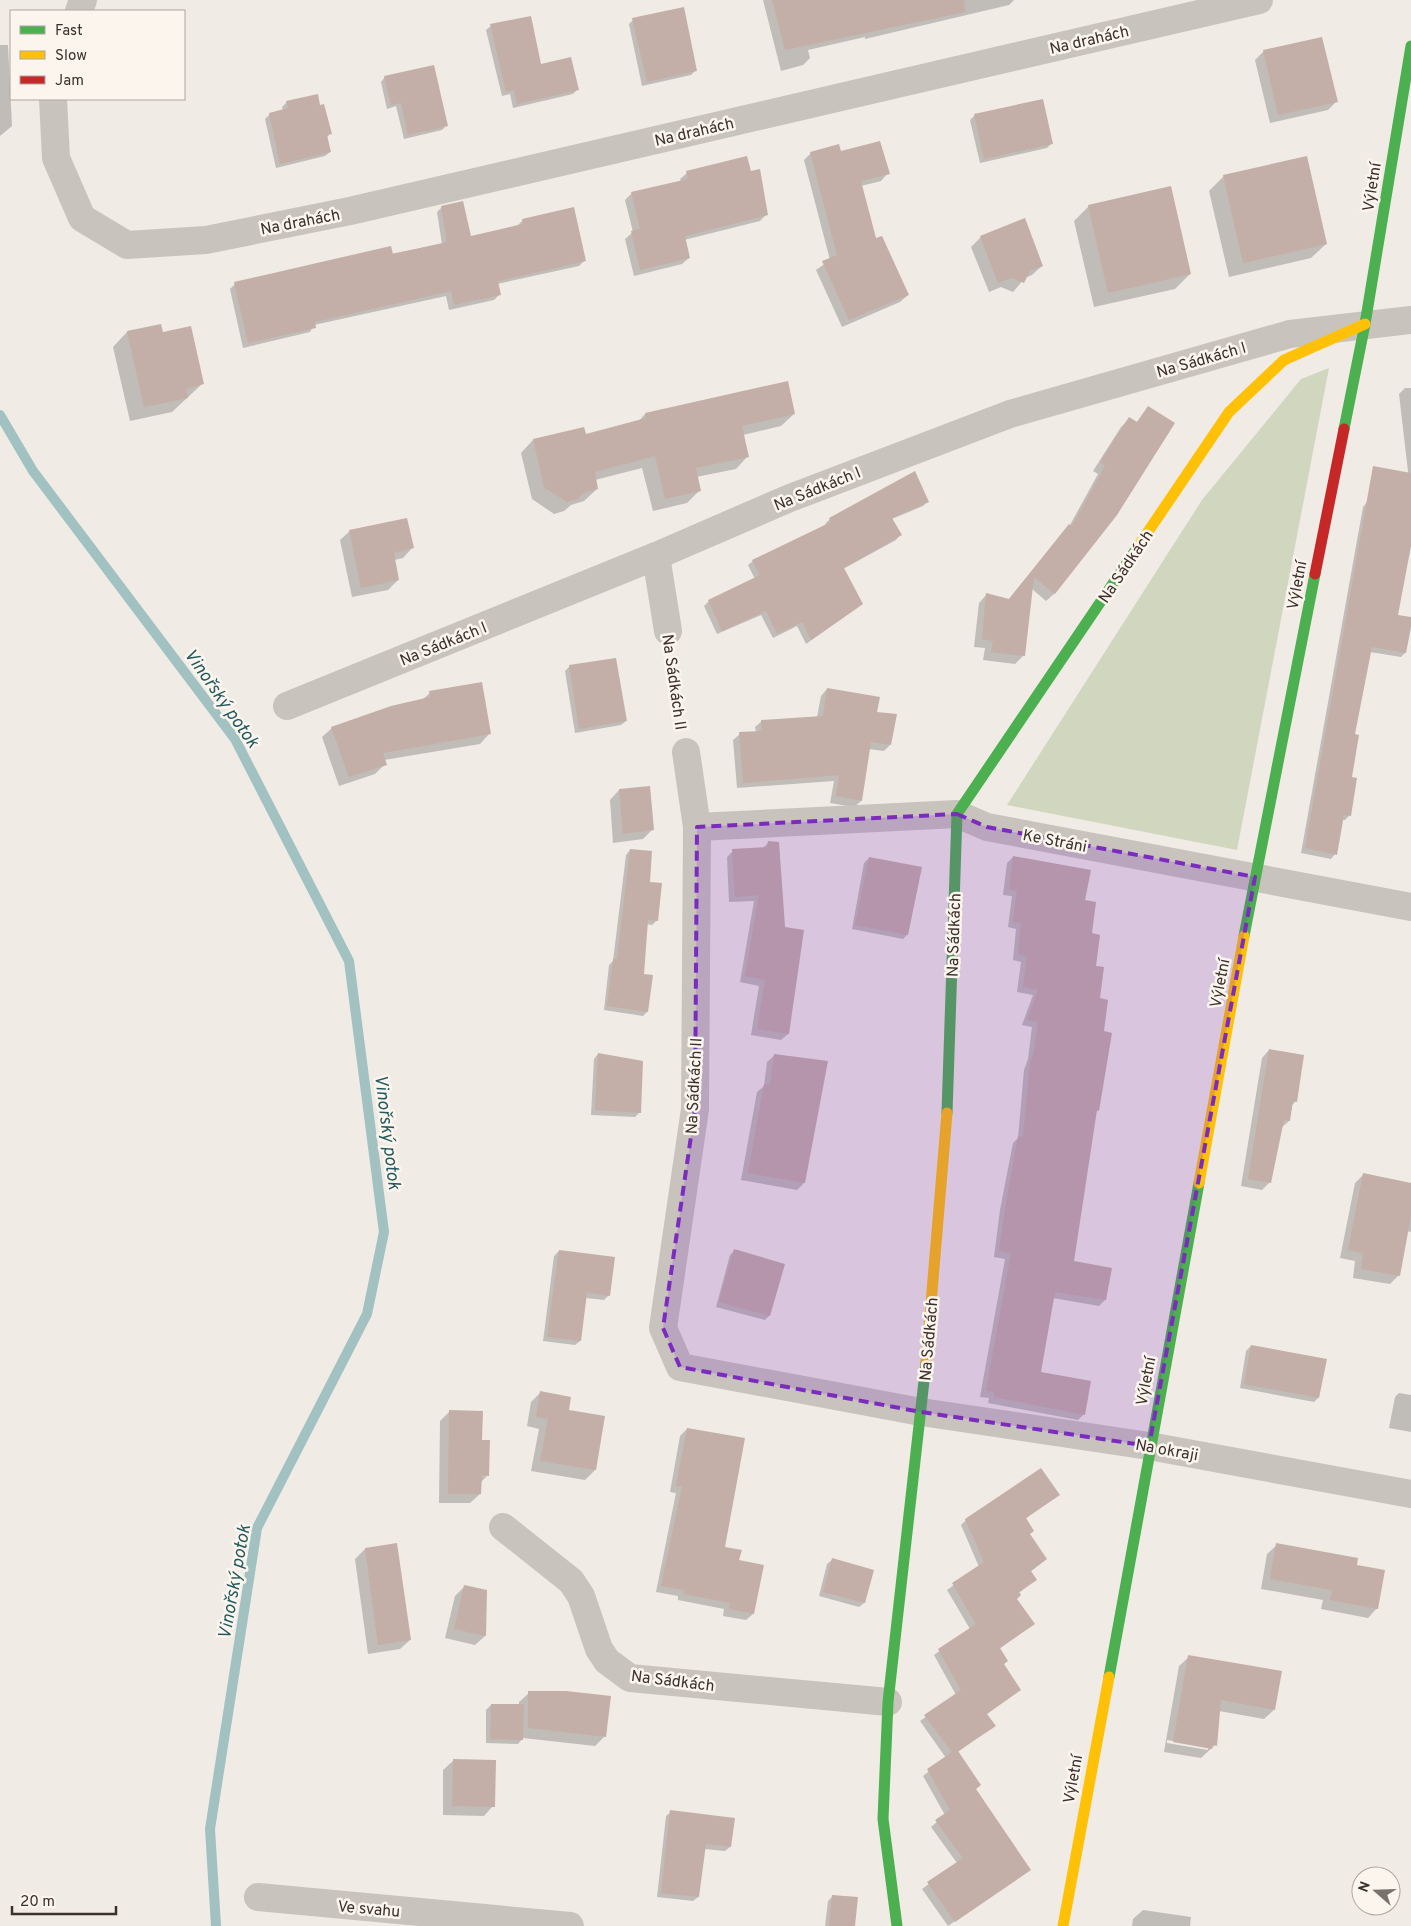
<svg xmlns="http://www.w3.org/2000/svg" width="1411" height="1926" font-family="Overpass,sans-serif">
  <rect width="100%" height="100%" fill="#f0ebe5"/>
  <path fill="#d1d6bf" d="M1329,368L1237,850L1007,805L1202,500L1301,379Z"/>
  <g fill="#0003" fill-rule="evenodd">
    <path d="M763,0H1014L1009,5L865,39V37L808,50L810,58L803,65L781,71Z"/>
    <path d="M633,20L696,70L691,75L642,86L629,24Z"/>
    <path d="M491,26L540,65L577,90L573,94L513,108L510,94L502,96L486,30Z"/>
    <path d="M0,45H8L12,126L0,136Z"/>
    <path d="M1264,51L1336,102L1328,110L1270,123L1255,60Z"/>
    <path d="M385,77L446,126L442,130L404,139L396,106L387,109L381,82Z"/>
    <path d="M1042,101L1051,144L1047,148L980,163L970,120L974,116Z"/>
    <path d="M287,102L319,106L330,134L326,138L330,152L325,156L276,168L265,119L270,114L283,110L282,107Z"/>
    <path d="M840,152L888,173L881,181L861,186L875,240L908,295L900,302L842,327L816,270L830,260L804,160L811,153Z"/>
    <path d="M687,173L766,215L760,221L684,240L689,258L682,264L634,276L625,239L633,232L625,200L632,193L681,182L680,179Z"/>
    <path d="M1224,176L1326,244L1311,258L1229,277L1209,191Z"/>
    <path d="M1089,206L1190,274L1175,289L1094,307L1074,221Z"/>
    <path d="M442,207L470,238L518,225L523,220L584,261L579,266L497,284L499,295L494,300L449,310L446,296L314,325L310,332L243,348L230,289L235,284L442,244L437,212Z"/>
    <path d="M981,237L1042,266L1032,275L1025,278L1013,292L1001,287L989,292L971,247Z"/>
    <path d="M160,325L162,334L202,384L172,412L130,421L113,347L127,332Z"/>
    <path d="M1405,388H1411V480H1409L1399,394Z"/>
    <path d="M1148,408L1055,593L1046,601L1032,589L1024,655L1015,664L983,660L985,648L974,647L979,603L987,594L1008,600L1070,525L1098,474L1093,471L1121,427L1129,419L1136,423Z"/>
    <path d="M645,414H794L781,426L743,435L748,456L736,469L696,477L700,490L687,503L653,511L642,468L595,480L597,489L584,501L571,505L564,511L554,514L532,499L521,453L533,440L585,436L638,422Z"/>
    <path d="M928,501L923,506L892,519L900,535L896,540L843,569L857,608L806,644L797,626L773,638L761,615L717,634L704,606L709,601L755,579L748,565L753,561L827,526L825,524L830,519Z"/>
    <path d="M1367,502L1411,511V540L1397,616L1411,618L1405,653L1401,657L1370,652L1353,735L1349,816L1345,820H1342L1335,854L1331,859L1301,853L1363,507Z"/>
    <path d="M350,531L412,548L403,558L394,560L398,580L388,590L352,597L340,540Z"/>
    <path d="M570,666L626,721L621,725L575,733L565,671Z"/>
    <path d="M827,689L890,745L884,751L868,749L861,801L854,807L830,803L834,781L737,788L733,740L740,734L756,732L755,727L762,721L817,717L821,696Z"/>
    <path d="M430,693L489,734L480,744L384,760L385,764L375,774L339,786L322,737L332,728L422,700Z"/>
    <path d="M619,790L653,829L643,839L613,843L610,800Z"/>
    <path d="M769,842L788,1034L781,1040L751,1035L759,986L740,982L754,901L729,902L727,857L733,851L762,849Z"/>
    <path d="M630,850L648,883L657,920L652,925L646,924L643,975L647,1012L643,1016L604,1010L609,965L613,961L626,855Z"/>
    <path d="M1013,857L1084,901L1103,1032L1098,1110L1095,1113L1072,1262L1105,1300L1099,1306L1053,1298L1039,1374L1084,1414L1078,1420L988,1403L989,1398L980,1397L1005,1259L994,1257L1000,1210L1013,1143L1018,1138L1024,1070L1028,1059L1032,1027L1022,1025L1033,995L1017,992L1021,962L1013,960L1016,929L1008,927L1012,896L1003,895L1007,863Z"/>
    <path d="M869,858L907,935L903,939L852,929L864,863Z"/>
    <path d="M1269,1050L1296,1101L1291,1106L1289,1121L1280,1129L1269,1183L1262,1190L1241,1186L1262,1058Z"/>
    <path d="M598,1054L640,1112L635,1117L591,1115L594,1059Z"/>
    <path d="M775,1055L826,1062L804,1183L797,1190L741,1180L757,1092L764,1086L767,1062Z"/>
    <path d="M1364,1174L1411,1184V1232L1407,1231L1399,1275L1390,1284L1353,1278L1355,1261L1340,1258L1355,1183Z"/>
    <path d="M559,1251L613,1258L608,1296L604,1300L586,1298L580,1341L575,1345L543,1341L554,1256Z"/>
    <path d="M734,1251L783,1265L769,1316L765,1320L716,1307L730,1255Z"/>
    <path d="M1251,1346L1318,1398L1314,1402L1240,1388L1246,1351Z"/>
    <path d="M541,1392L567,1411L603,1417L595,1470L585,1480L531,1471L539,1429L527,1426L531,1402Z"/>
    <path d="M1399,1393L1411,1395V1432L1389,1428L1395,1397Z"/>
    <path d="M450,1411L481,1441L488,1475L480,1483V1494L470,1503H439L440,1421Z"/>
    <path d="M687,1429L724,1548L738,1561L762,1566L753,1614L746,1620L723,1616L724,1609L678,1600V1596L656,1592L676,1493L670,1492L680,1436Z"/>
    <path d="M1058,1495L1025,1519L1029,1534L1046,1559L1030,1572L1035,1580L1019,1593L1016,1599L1033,1624L999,1649L1003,1664L1020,1690L986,1714L994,1726L958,1752L975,1790L1029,1870L948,1926L922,1889L957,1863L931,1827L945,1815L923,1776L946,1758L920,1721L956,1695L934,1655L970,1629L947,1590L979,1567L961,1525L966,1520Z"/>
    <path d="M396,1545L410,1640L400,1649L368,1654L355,1559L365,1549Z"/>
    <path d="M1277,1545L1355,1566L1377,1608L1368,1618L1321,1609L1323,1600L1261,1589L1267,1554Z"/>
    <path d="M832,1560L873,1571L864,1603L859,1607L819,1596L827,1564Z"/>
    <path d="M464,1587L485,1636L475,1645L445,1638L455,1596Z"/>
    <path d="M1189,1657L1274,1710L1264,1719L1219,1711L1215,1745L1201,1758L1164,1752L1179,1666ZM1167,1740L1208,1747V1750L1167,1743Z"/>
    <path d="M529,1693L604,1737L595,1746L523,1738L518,1744L486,1743V1710L491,1705L519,1706V1702Z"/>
    <path d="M453,1761L493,1806L484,1816L443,1815V1770Z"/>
    <path d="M671,1812L730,1847L725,1851L704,1849L698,1897L693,1901L657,1897L666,1816Z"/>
    <path d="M833,1896L854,1926H825L828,1901Z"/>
    <path d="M1143,1910L1191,1917L1190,1926H1132L1133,1919Z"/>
  </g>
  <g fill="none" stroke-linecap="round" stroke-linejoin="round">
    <path stroke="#a1c2c1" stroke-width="10" d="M0,415L33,471L235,739L349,961L384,1232L367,1314L257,1528L210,1829L216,1926"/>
  </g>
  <g fill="#c3afa7">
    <path d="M772,0H964L965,12L785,50Z"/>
    <path d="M684,7L697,71L647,82L632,18Z"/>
    <path d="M531,16L541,64L571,57L579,90L517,104L514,90L506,92L490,24Z"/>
    <path d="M1322,37L1338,102L1278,115L1263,50Z"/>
    <path d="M434,65L448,126L408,135L401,103L391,105L384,76Z"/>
    <path d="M318,94L320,105L324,104L332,134L327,135L331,152L280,164L269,113L288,108L286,101Z"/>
    <path d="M1043,99L1053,144L984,159L974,114Z"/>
    <path d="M880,141L890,174L861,181L876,238L882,236L909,295L849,320L822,261L837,255L810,152L839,144L841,151Z"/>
    <path d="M747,156L751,171L760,169L768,215L685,236L690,258L640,270L631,231L640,229L631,192L688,179L686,171Z"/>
    <path d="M1307,156L1327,244L1243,263L1223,175Z"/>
    <path d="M1171,186L1191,274L1108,293L1088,205Z"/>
    <path d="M463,201L471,236L523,224L522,219L574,207L586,261L498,281L501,295L454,305L451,291L315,322L316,328L248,343L234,282L391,246L393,254L447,242L441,206Z"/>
    <path d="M1025,218L1043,266L1030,271L1024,283L1012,278L998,283L980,236Z"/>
    <path d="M161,324L163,332L191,326L204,384L186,389L188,398L144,407L127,331Z"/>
    <path d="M788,381L795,414L742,426L749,457L696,468L701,491L665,499L655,456L595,472L598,489L583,493L578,499L567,502L544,487L533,439L584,427L586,434L646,418L645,413Z"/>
    <path d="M1148,406L1175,423L1117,515L1055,594L1034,577L1025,656L991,652L993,641L982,639L986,593L1009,599L1069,524L1072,526L1105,466L1100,462L1129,417L1137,422Z"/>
    <path d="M1373,466L1411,473V546L1398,615L1411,617V627L1406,653L1372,647L1355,734L1359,735L1352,777L1357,778L1351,816L1344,815L1337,855L1305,848Z"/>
    <path d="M915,471L929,502L892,518L902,535L844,568L863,604L811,640L802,622L777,634L766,611L722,631L708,600L760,575L752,560L831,522L829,518Z"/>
    <path d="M407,518L414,548L394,553L399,580L361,588L349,530Z"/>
    <path d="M616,658L627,721L579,729L569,665Z"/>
    <path d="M482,682L491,734L383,753L387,765L349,777L331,727L391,706L430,697L429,691Z"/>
    <path d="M827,688L880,697L877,712L897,714L891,745L871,742L862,801L836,796L839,775L743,783L739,732L762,731L761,720L823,716Z"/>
    <path d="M650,786L654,830L623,834L619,789Z"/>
    <path d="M768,841L779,842L785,927L804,930L789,1034L757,1029L765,980L745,976L759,895L735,897L732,849L767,847Z"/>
    <path d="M630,849L652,851L650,882L662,883L658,921L648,920L644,974L653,975L648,1012L607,1006L613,959L617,960Z"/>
    <path d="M1013,856L1091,870L1085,900L1096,902L1092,933L1100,935L1096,966L1104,967L1100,998L1108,1000L1104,1031L1112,1033L1099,1111L1097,1110L1074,1261L1112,1268L1106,1300L1055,1292L1041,1372L1091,1381L1085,1415L994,1397V1392L986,1391L1011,1253L999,1251L1006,1203L1018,1136L1023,1137L1030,1063L1034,1052L1038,1022L1027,1020L1038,990L1023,987L1027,956L1018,954L1021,923L1013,922L1017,891L1009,889Z"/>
    <path d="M869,857L922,867L908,935L855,925Z"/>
    <path d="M1269,1049L1304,1055L1297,1102L1293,1101L1290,1121L1284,1120L1271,1183L1248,1179Z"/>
    <path d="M598,1053L643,1061L641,1113L595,1110Z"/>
    <path d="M774,1054L828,1061L805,1183L748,1173L764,1084L770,1085Z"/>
    <path d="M1363,1173L1411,1183V1216L1400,1276L1361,1269L1363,1253L1348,1250Z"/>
    <path d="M734,1249L785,1264L770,1316L719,1302Z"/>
    <path d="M559,1250L615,1257L610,1296L587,1293L581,1341L547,1337Z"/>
    <path d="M1251,1345L1327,1359L1319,1398L1244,1384Z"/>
    <path d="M540,1391L571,1397L569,1410L605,1416L596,1470L540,1461L548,1419L536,1417Z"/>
    <path d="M449,1410L483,1411L482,1440H490L489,1476L482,1475L481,1494H448Z"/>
    <path d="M687,1428L745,1438L725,1547L742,1550L739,1560L764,1565L754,1614L729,1609L730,1603L684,1594V1590L661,1586L682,1487L676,1486Z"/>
    <path d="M1041,1468L1060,1495L1026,1518L1034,1531L1030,1534L1047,1559L1031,1571L1037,1580L1019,1592L1021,1595L1017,1599L1035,1624L1000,1648L1008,1661L1004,1664L1021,1690L987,1714L996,1726L958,1751L981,1785L976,1789L1031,1870L955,1922L927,1882L963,1858L935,1820L950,1810L927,1769L952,1752L924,1715L961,1690L938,1649L976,1624L952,1583L984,1562L965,1519Z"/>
    <path d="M397,1543L411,1640L378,1645L365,1548Z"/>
    <path d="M1276,1543L1358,1558L1357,1565L1385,1570L1378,1609L1330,1600L1332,1590L1270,1579Z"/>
    <path d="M832,1558L874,1570L865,1603L823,1592Z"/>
    <path d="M464,1585L487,1590L486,1636L454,1629Z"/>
    <path d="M1188,1655L1282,1671L1275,1710L1221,1700L1217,1746L1213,1745L1212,1749L1173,1742Z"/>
    <path d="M528,1691H566L611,1696L606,1737L528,1728Z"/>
    <path d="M491,1704H524L523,1740L490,1739Z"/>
    <path d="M453,1759L496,1760L495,1807L452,1806Z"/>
    <path d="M670,1810L735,1818L731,1847L706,1844L699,1897L661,1893Z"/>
    <path d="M832,1895L858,1897L855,1926H829Z"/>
  </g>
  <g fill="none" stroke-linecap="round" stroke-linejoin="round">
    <path stroke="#c2bbb6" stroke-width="3" stroke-dasharray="2.5 2.5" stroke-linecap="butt" d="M672,661L681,722"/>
    <g stroke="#c9c3be" stroke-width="28">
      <path d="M79,11L83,0"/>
      <path d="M53,99L56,158L82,218L127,245L206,240L350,211L1259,0"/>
      <path d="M656,556L668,631"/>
      <path d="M287,706L656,556L790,498L1010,414L1290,334L1411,320"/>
      <path d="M686,752L697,827L695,1109L663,1328L680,1367L921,1412L1149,1446L1411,1494"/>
      <path d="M697,827L957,814L987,827L1411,907"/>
      <path d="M503,1527L571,1581L581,1596L599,1649L607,1661L630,1678L888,1702"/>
      <path d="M258,1897L570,1926"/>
    </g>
    <g stroke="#4caf50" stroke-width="11">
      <path d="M1344,429L1365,324L1411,46"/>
      <path d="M1244,936L1315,574"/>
      <path d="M947,1113L957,814L1137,548"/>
      <path d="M1109,1677L1199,1183"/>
      <path d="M897,1926L883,1819L888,1702L926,1363"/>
    </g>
    <g stroke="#ffc107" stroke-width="11">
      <path d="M1137,548L1229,412L1284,360L1365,324"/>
      <path d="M1199,1183L1244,936"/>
      <path d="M926,1363L947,1113"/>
      <path d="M1063,1926L1109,1677"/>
    </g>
    <path stroke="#c62828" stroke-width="11" d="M1315,574L1344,429"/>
  </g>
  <path fill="#7b2cbf" fill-opacity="0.2" stroke="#7b2cbf" stroke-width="4" stroke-dasharray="10 6" stroke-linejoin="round" d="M957,814L987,827L1255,877L1149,1446L921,1412L680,1367L663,1328L695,1109L697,827Z"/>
  <g text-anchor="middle" stroke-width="5" stroke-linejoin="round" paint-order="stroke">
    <g font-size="16" fill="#3b302b" stroke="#fbf5ee">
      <text transform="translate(1089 39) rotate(-13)" y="6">Na drahách</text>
      <text transform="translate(694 131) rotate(-13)" y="6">Na drahách</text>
      <text transform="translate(1371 187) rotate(-81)" y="6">Výletní</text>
      <text transform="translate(300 221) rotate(-11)" y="6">Na drahách</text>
      <text transform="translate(1201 359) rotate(-16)" y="6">Na Sádkách I</text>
      <text transform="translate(817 488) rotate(-22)" y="6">Na Sádkách I</text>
      <text transform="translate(1125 566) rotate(-56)" y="6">Na Sádkách</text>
      <text transform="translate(1296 585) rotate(-79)" y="6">Výletní</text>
      <text transform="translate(443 643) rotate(-22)" y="6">Na Sádkách I</text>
      <text transform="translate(675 682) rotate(82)" y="6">Na Sádkách II</text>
      <text transform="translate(1055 840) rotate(11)" y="6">Ke Stráni</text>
      <text transform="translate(953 935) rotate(-88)" y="6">Na Sádkách</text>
      <text transform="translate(1219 983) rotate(-79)" y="6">Výletní</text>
      <text transform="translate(693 1086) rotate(-87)" y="6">Na Sádkách II</text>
      <text transform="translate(928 1339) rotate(-85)" y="6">Na Sádkách</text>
      <text transform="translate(1145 1381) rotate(-79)" y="6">Výletní</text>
      <text transform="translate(1167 1449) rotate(10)" y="6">Na okraji</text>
      <text transform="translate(673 1680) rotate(7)" y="6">Na Sádkách</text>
      <text transform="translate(1072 1779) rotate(-80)" y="6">Výletní</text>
      <text transform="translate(369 1908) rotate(5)" y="6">Ve svahu</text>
    </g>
    <g font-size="18" font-style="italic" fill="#1f5a5e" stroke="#fbf5ee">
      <text transform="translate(222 698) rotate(55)" y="6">Vinořský potok</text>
      <text transform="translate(388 1132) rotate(83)" y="6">Vinořský potok</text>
      <text transform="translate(234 1582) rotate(-80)" y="6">Vinořský potok</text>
    </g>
  </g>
  <rect x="10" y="10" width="175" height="90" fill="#fbf5ee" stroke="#aea6a0"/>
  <rect x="20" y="26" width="25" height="8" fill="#4caf50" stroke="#aea6a0"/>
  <text x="55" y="35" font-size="15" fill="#3b302b">Fast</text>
  <rect x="20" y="51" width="25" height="8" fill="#ffc107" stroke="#aea6a0"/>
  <text x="55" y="60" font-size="15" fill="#3b302b">Slow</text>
  <rect x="20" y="76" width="25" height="8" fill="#c62828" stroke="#aea6a0"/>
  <text x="55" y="85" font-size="15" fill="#3b302b">Jam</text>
  <g transform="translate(1376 1891) rotate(290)"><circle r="24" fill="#fbf5ee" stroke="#aea6a0"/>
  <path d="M0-4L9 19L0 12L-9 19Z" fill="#7a716c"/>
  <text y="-8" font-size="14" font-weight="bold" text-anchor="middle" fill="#3b302b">N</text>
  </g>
  <path d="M12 1906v8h104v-8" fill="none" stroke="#3b302b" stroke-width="2.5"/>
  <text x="20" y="1906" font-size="15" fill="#3b302b" stroke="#fbf5ee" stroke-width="4" paint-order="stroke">20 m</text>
</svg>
